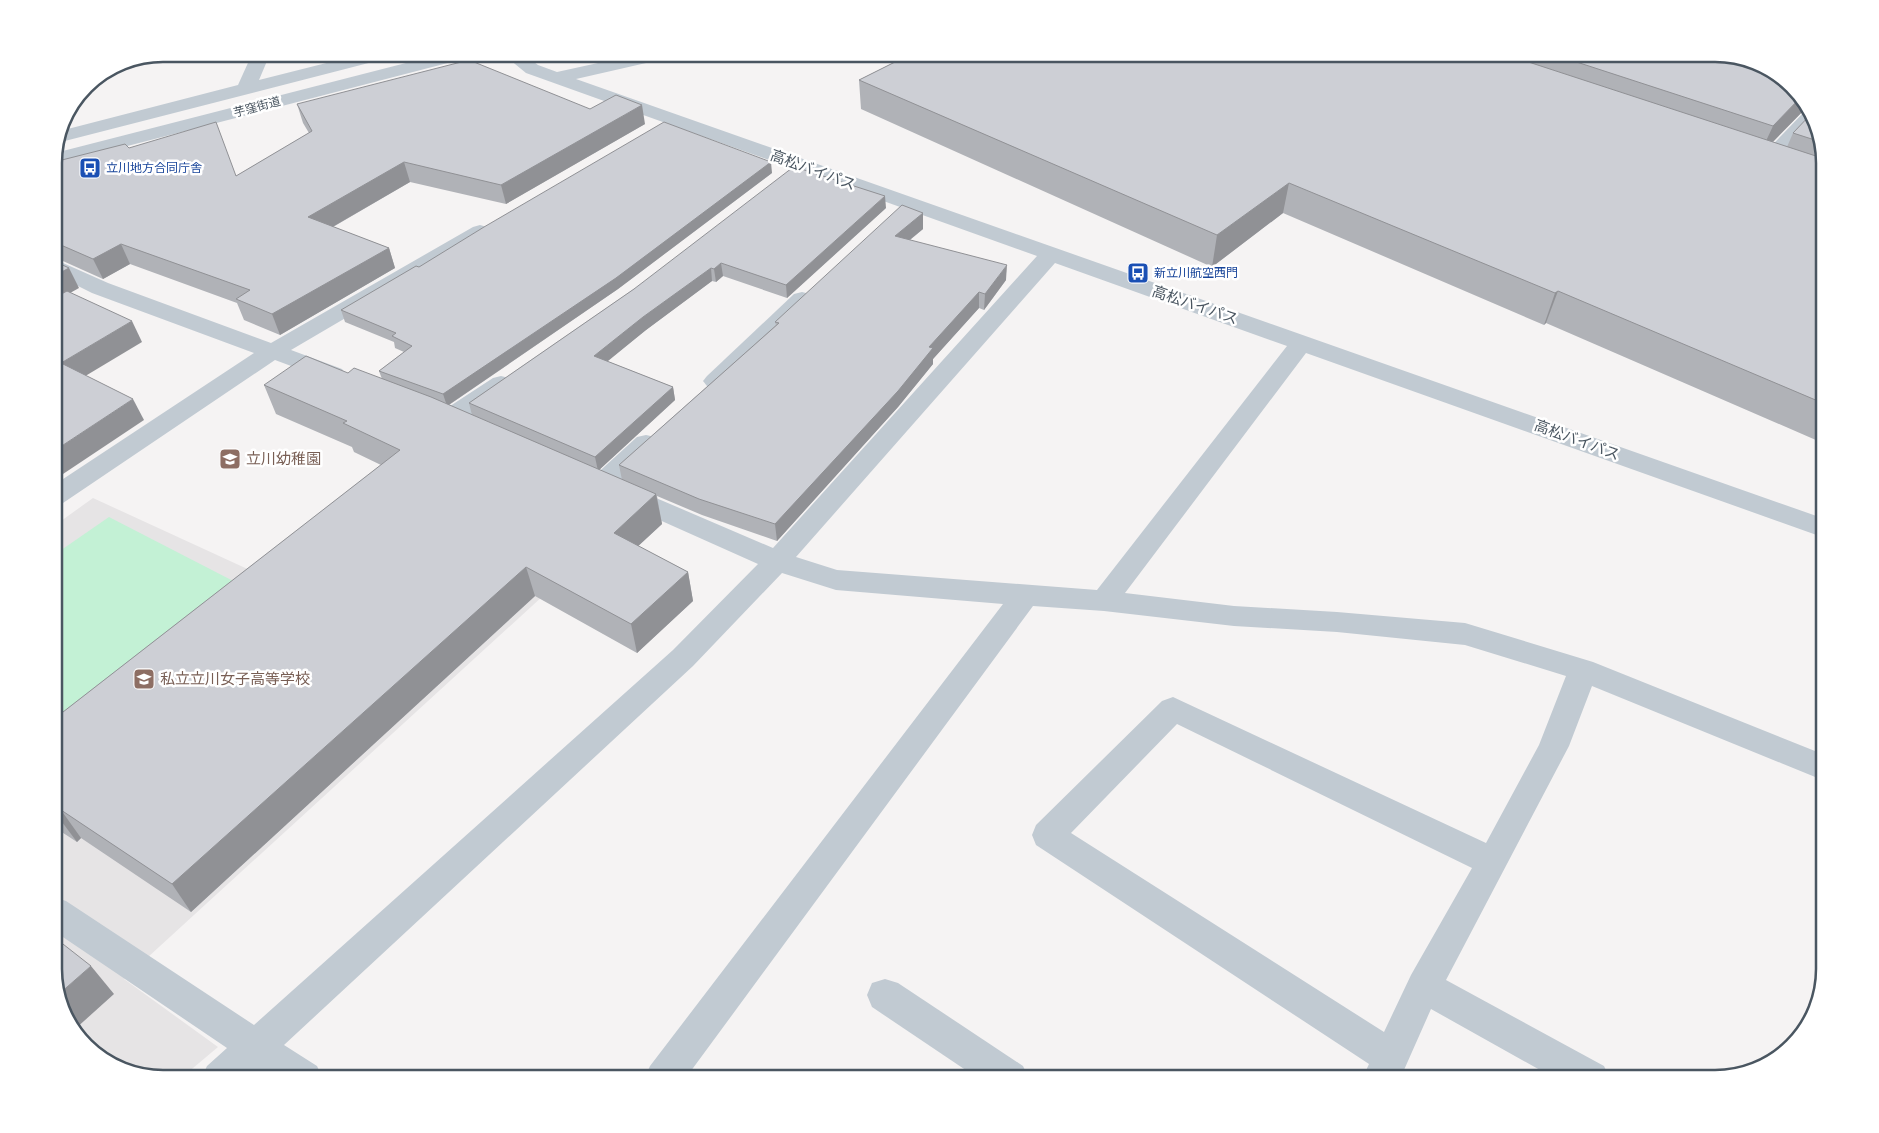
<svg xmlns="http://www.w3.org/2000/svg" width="1879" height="1133" font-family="'Asap Condensed','Noto Sans JP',sans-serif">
  <rect width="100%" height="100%" fill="#f5f3f3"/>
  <path fill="#e6e4e5" d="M93,498L254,572L544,595L124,979L218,1047L180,1079H163L108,1064L69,1025L54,977V526Z"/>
  <path fill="#c3f1d5" d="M109,517L241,585L54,731V555Z"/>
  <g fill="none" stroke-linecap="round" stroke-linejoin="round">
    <g fill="#c1cad2" fill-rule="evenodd">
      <path d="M252,54H270L259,80L362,54H391L388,58L57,143L60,131L238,85Z"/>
      <path d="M441,54H470L467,58L54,165L55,153Z"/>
      <path d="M503,54H523L538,65L557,72L639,54H671L668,58L576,79L1825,519V538L1306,353L1125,593L1234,606L1337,612L1465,623L1593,662L1825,755V781L1592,686L1569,746L1446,980L1604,1066L1610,1079H1556L1431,1009L1400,1079H1362L1369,1064L1036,845L1032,835L1036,825L1162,701L1173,697L1486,843L1539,745L1566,676L1465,645L1337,632L1234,626L1104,611L1033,606L685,1079H644L650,1066L1003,604L836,590L782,573L693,666L284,1045L317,1066L323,1079H273L258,1069L247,1079H201L207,1066L227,1048L54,931V897L66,901L254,1025L673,650L758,564L617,501L613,495L617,489L626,486L635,489L773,548L1037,256L526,73ZM1055,263L1287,346L1097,590L837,570L796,557ZM1177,724L1472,868L1411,975L1384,1032L1071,833Z"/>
      <path d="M1811,110L1815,123L1770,170H1756L1753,166L1756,162L1805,111Z"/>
      <path d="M480,225L487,227L491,231L487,235L291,350L342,369L346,374L342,379L334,381L326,379L275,360L63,503L54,506V485L254,353L92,293L54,274V259L108,283L271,343L473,227Z"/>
      <path d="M802,292L810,294L813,299L810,304L723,386L715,388L707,386L703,381L707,376L794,294Z"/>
      <path d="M501,376L509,378L513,383L509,388L459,424L450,426L441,424L438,418L441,412L493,378Z"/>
      <path d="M646,435L655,437L659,443L655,449L610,490L601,493L592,490L588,484L592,478L637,437Z"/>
      <path d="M885,979L898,983L1023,1066L1029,1079H979L872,1007L867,995L872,983Z"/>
    </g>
  </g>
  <g fill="#b0b2b7">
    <path d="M911,54H1716L1804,110L1773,142L1787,147L1793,133L1812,113L1825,156V444L1546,323L1544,325L1283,213L1212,267L861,109L859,80Z"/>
    <path d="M297,104L590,109L645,124L506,204L410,182L333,227L389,248L395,268L280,335L244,320L237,303L130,264L103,279L54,257V162L129,148L236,176L309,133L303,123Z"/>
    <path d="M772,173L618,289L449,405L472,415L469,403L634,289L886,208L787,298L723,276L716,282L712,281L646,330L607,361L673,387L675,400L599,470L622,480L619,465L776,325L775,322L923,213V229L910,240L1006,280L984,310L979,308L933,359V364L898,407L777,541L702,515L657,496L662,524L638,546L688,572L693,601L637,653L535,596L191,912L81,838L77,842L54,827V719L381,465L354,452L352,447L276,414L264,385L348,373L382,379L379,371L404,352L395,348L394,342L345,322L341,310L419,267Z"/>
  </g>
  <g fill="#909195">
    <path d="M1800,98L1811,109L1804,110L1759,156L1773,126Z"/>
    <path d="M642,105L645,124L506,204L501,185Z"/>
    <path d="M404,162L410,182L315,237L308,217Z"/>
    <path d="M771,162L772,173L618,289L447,406L443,394Z"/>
    <path d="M1289,183L1283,213L1212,267L1217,235Z"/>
    <path d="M885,196L886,208L787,298L786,285Z"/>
    <path d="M923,213V229L896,251L895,236Z"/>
    <path d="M121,244L130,264L103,279L93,259Z"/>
    <path d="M389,248L395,268L280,335L272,314Z"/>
    <path d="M721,263L723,276L716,282L714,269Z"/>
    <path d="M1007,265L1006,280L984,310L985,294Z"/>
    <path d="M69,268L79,288L54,302V276Z"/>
    <path d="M711,268L712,281L646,330L597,370L594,356L643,317Z"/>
    <path d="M1558,291L1546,323L1544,325L1555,293Z"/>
    <path d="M979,292V308L933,359V364L898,407L777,541L775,524L929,347Z"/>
    <path d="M132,321L142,342L72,384L61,363Z"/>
    <path d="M673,387L675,400L598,471L595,457Z"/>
    <path d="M133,399L144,420L54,480V451Z"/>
    <path d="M656,494L662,524L621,562L614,533Z"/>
    <path d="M526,567L535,596L191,912L172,884Z"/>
    <path d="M688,572L693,601L637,653L631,624Z"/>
    <path d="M61,810L81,838L77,842L56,814Z"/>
    <path d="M91,966L114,994L74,1030L69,1025L59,994Z"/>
  </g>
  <g fill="#cdcfd5" stroke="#909195">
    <path d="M911,54H1504L1825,159V404L1558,291L1555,293L1289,183L1217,235L859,80Z"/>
    <path d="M1552,54H1716L1771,69L1800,98L1773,126Z"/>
    <path d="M469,60L590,109L616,95L642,105L501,185L404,162L308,217L389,248L272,314L236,299L250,290L121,244L93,259L54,242V162L125,144L129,148L216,122L236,176L312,131L297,104Z"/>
    <path d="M1812,113L1821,142L1793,133Z"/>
    <path d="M664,122L771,162L616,278L443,394L379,371L412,346L392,336L396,333L341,310L416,266L419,267L484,227Z"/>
    <path d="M795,167L885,196L786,285L721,263L714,269L711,268L643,317L594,356L673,387L595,457L469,403L634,289L792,168Z"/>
    <path d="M902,205L923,213L895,236L1007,265L985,294L979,292L929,347L933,348L898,391L775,524L699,499L619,465L779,323L775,322Z"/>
    <path d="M54,261L69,268L54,276Z"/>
    <path d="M67,291L132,321L61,363L133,399L54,451V298Z"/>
    <path d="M306,356L348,373L354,368L431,397L656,494L614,533L688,572L631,624L526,567L172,884L61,810L56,814L54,813V719L400,450L343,423L347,421L264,385Z"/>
    <path d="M54,937L91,966L59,994L54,977Z"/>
    <path d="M96,1052L113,1066L108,1064Z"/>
  </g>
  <defs>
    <g id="bus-square" transform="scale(1.125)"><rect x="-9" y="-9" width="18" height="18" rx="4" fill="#1a4fb4" stroke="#fff"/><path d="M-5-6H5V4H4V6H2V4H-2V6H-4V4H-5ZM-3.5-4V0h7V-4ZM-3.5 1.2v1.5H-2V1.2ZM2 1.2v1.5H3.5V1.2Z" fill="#fff"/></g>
    <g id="school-square" transform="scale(1.125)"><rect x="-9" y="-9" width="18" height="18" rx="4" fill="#8d6e63" stroke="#fff"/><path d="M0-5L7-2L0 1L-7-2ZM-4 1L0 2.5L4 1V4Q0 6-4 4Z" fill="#fff"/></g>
  </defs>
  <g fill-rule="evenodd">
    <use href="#bus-square" x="90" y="168"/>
    <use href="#bus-square" x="1138" y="273"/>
    <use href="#school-square" x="230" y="459"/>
    <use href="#school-square" x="144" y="679"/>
  </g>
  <g text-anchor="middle" stroke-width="5" stroke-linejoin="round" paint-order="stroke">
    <g font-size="12" fill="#4a5661" stroke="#fff">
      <text transform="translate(257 107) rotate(-15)" y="4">芋窪街道</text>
    </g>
    <g font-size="12" fill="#164399" stroke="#fff" text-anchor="start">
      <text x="106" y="172">立川地方合同庁舎</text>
      <text x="1154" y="277">新立川航空西門</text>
    </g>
    <g font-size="15" fill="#4a5661" stroke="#fff">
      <text transform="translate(813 170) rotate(20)" y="5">高松バイパス</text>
      <text transform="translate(1195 305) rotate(19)" y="5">高松バイパス</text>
      <text transform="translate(1577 440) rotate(20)" y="5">高松バイパス</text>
    </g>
    <g font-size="15" fill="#785e54" stroke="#fff" text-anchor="start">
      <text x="246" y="464">立川幼稚園</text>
      <text x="160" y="684">私立立川女子高等学校</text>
    </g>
  </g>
  <path d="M0 0H1879V1133H0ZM163 62H1715A101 101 0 0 1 1816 163V969A101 101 0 0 1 1715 1070H163A101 101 0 0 1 62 969V163A101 101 0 0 1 163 62Z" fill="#fff" fill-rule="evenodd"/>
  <path fill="none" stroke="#4a5661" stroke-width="2.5" d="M163 62H1715A101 101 0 0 1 1816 163V969A101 101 0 0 1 1715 1070H163A101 101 0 0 1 62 969V163A101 101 0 0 1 163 62Z"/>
</svg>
